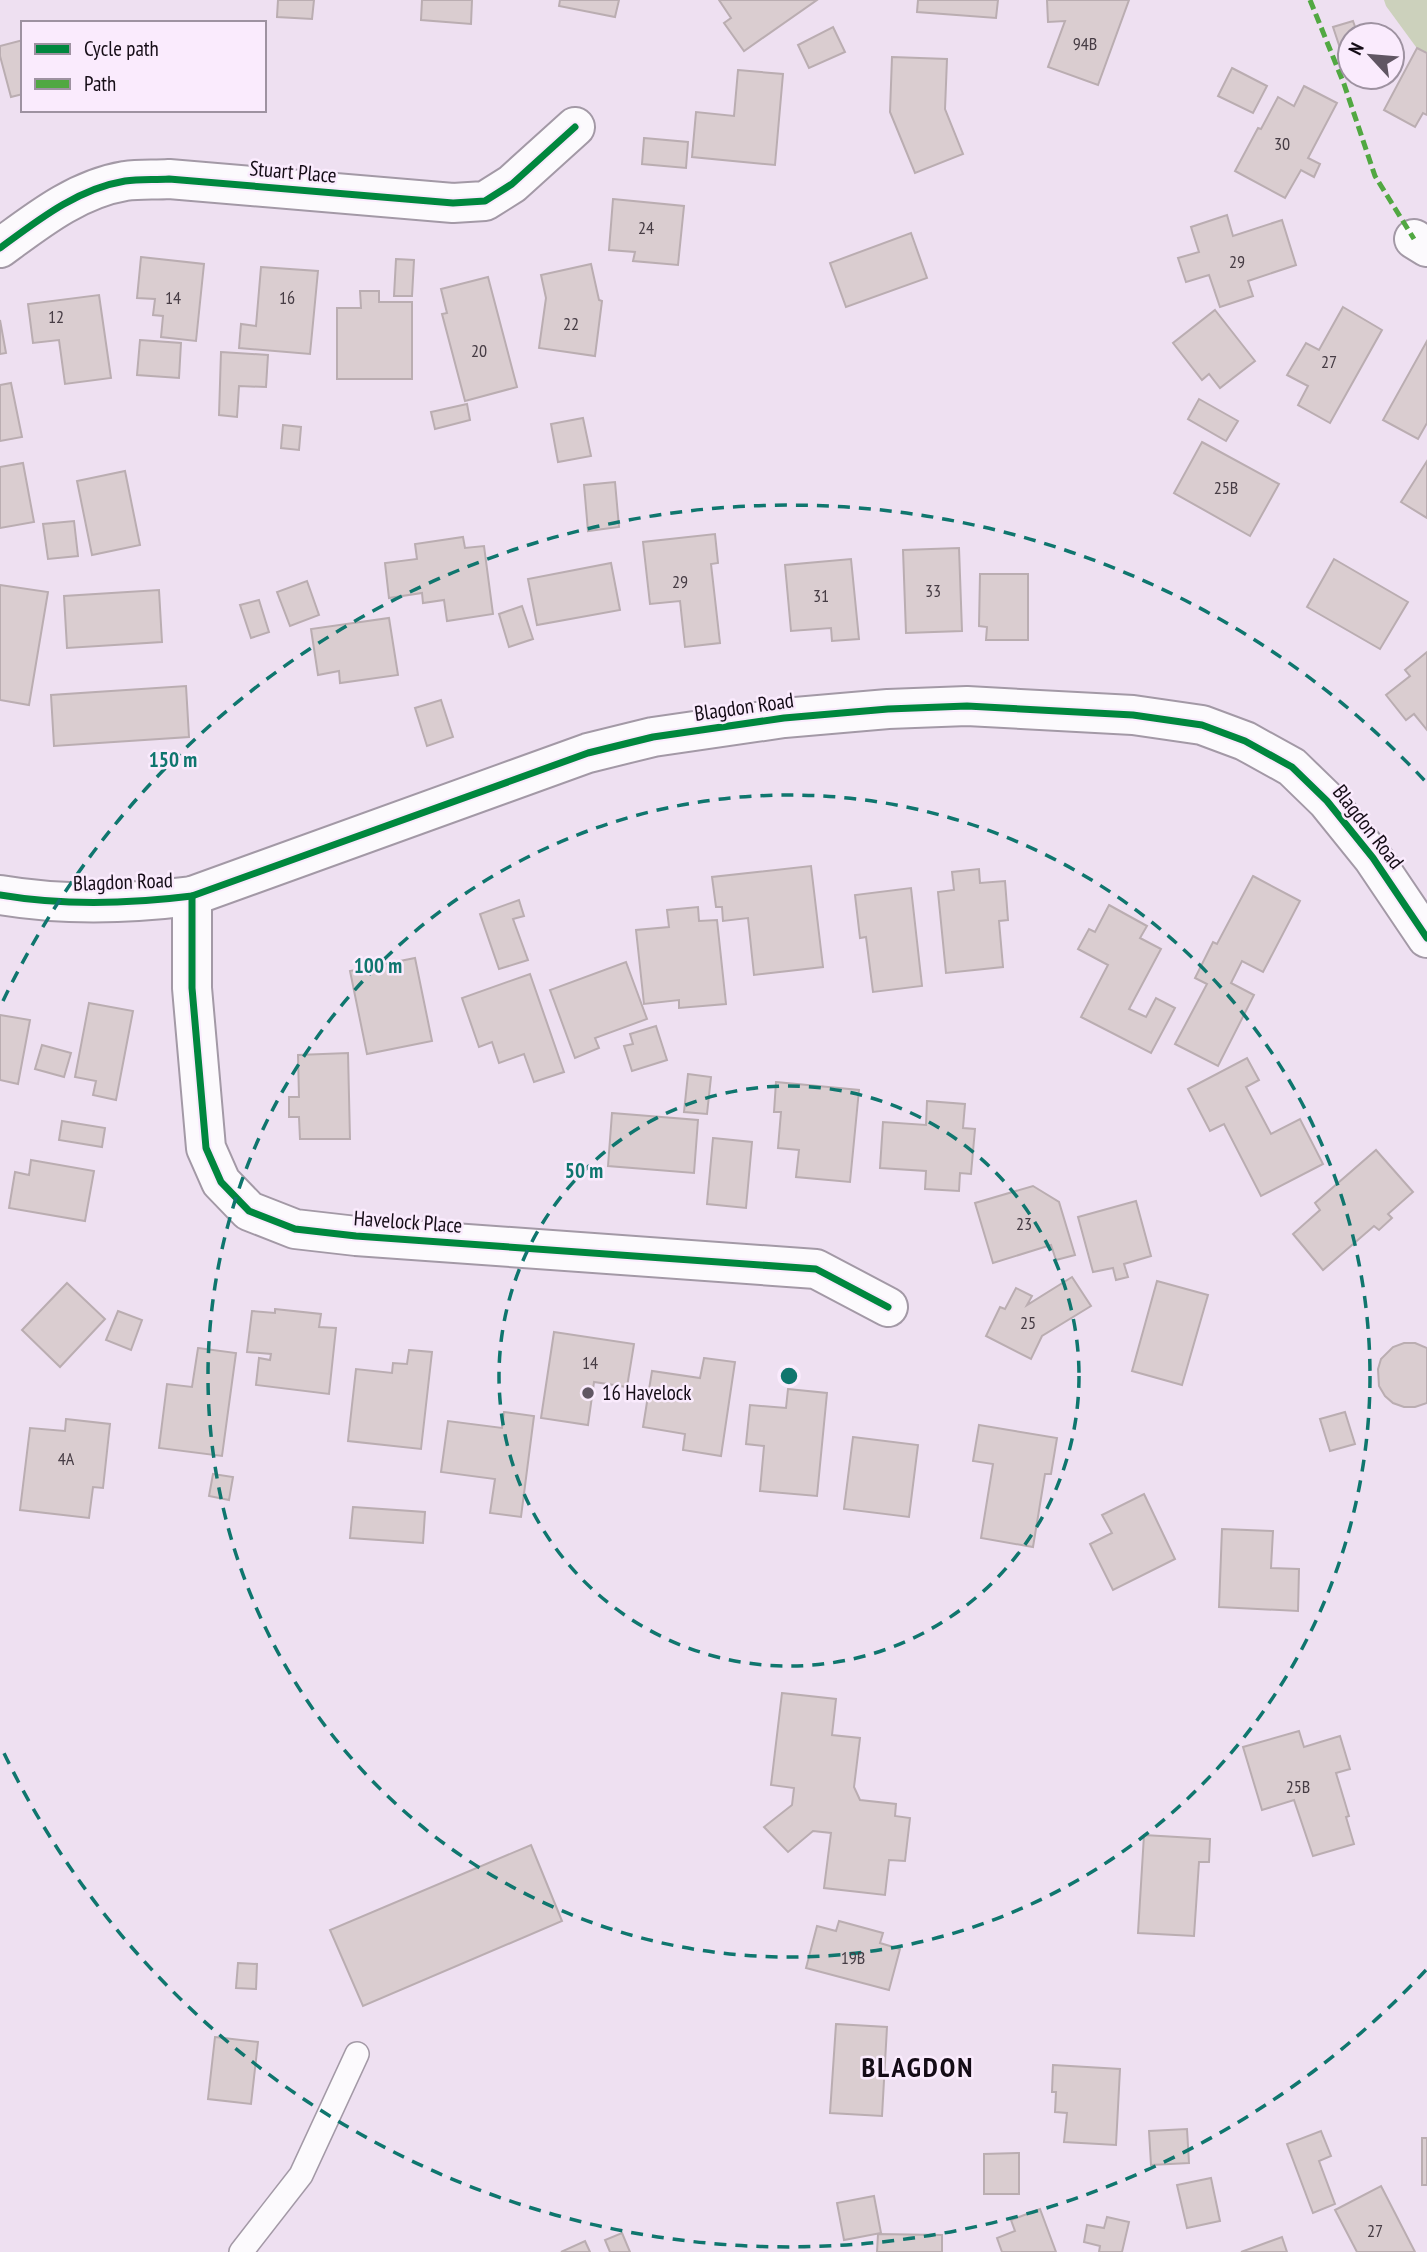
<svg xmlns="http://www.w3.org/2000/svg" width="1427" height="2252" font-family="'PT Sans Narrow',sans-serif">
  <rect width="100%" height="100%" fill="#eee0f1"/>
  <path fill="#ccd1bc" d="M1384,0H1427V62L1386,6Z"/>
  <g fill="#dacdd0" stroke="#baadb1" stroke-width="2">
    <path d="M278,0H314L312,19L277,17Z"/>
    <path d="M422,0H472L471,24L421,20Z"/>
    <path d="M560,0H619L615,17L559,6Z"/>
    <path d="M719,0H817L744,51L724,23L731,18Z"/>
    <path d="M918,0H998L996,18L917,12Z"/>
    <path d="M1047,0H1129L1098,85L1048,67L1065,21L1048,22Z"/>
    <path d="M1353,21L1358,35H1350V72H1348L1333,27Z"/>
    <path d="M833,27L845,52L809,68L798,45Z"/>
    <path d="M23,40V94L11,97L0,56V46Z"/>
    <path d="M1417,48L1427,53V115L1423,113L1415,127L1384,110Z"/>
    <path d="M892,57L947,59L945,109L963,154L915,173L890,112Z"/>
    <path d="M1232,68L1267,86L1253,113L1218,96Z"/>
    <path d="M738,70L783,74L775,165L692,157L696,112L734,116Z"/>
    <path d="M1304,86L1337,103L1308,158L1320,164L1314,177L1301,170L1285,198L1235,171L1258,128L1261,129L1278,97L1294,106Z"/>
    <path d="M644,138L688,142L686,168L642,164Z"/>
    <path d="M613,199L684,206L678,265L633,261L635,252L609,250Z"/>
    <path d="M1227,215L1233,236L1282,220L1296,265L1248,281L1253,296L1220,307L1209,275L1186,282L1178,258L1199,252L1191,227Z"/>
    <path d="M911,233L927,278L846,307L830,263Z"/>
    <path d="M141,257L204,264L196,341L161,337L163,316L153,315L155,299L137,298Z"/>
    <path d="M396,259L414,260L412,296H394Z"/>
    <path d="M591,264L599,300L602,301L595,356L539,348L546,298L541,275Z"/>
    <path d="M261,267L318,271L310,354L239,348L241,324L256,326Z"/>
    <path d="M488,277L517,387L465,401L442,314L447,313L441,289Z"/>
    <path d="M360,291H379V302H412V379H337V308H361Z"/>
    <path d="M99,295L111,378L65,384L59,340L33,343L28,304Z"/>
    <path d="M1343,307L1382,330L1330,423L1298,405L1308,386L1287,375L1306,343L1319,350Z"/>
    <path d="M1215,310L1255,361L1220,388L1209,374L1202,380L1173,343Z"/>
    <path d="M0,320L6,353L0,354Z"/>
    <path d="M140,340L181,343L179,378L137,375Z"/>
    <path d="M1427,341V423L1418,439L1383,420Z"/>
    <path d="M221,352L268,355L266,387L239,386L237,417L219,415Z"/>
    <path d="M11,383L22,437L0,441V385Z"/>
    <path d="M1199,399L1238,421L1226,441L1188,419Z"/>
    <path d="M467,404L470,420L435,429L431,412Z"/>
    <path d="M583,418L591,456L558,462L551,424Z"/>
    <path d="M283,425L301,427L299,450L281,448Z"/>
    <path d="M1202,442L1279,484L1250,536L1174,493Z"/>
    <path d="M1427,461V518L1401,502Z"/>
    <path d="M23,463L34,522L0,528V467Z"/>
    <path d="M125,471L140,545L92,555L77,481Z"/>
    <path d="M615,482L619,527L588,531L584,485Z"/>
    <path d="M74,521L78,556L48,559L43,524Z"/>
    <path d="M715,534L718,563L711,564L720,643L685,647L680,601L650,604L643,542Z"/>
    <path d="M463,537L465,548L484,546L493,614L447,621L444,600L423,603L422,593L389,598L385,563L417,559L415,544Z"/>
    <path d="M959,548L962,631L906,633L903,550Z"/>
    <path d="M851,559L859,639L832,641L831,628L791,631L785,565Z"/>
    <path d="M1334,559L1408,602L1380,649L1307,607Z"/>
    <path d="M611,563L620,610L537,625L528,579Z"/>
    <path d="M980,574H1028V640H986L987,627L979,626Z"/>
    <path d="M307,581L319,615L290,626L277,592Z"/>
    <path d="M0,585L48,592L29,705L0,700Z"/>
    <path d="M159,590L162,642L67,648L64,596Z"/>
    <path d="M259,600L269,632L251,638L240,605Z"/>
    <path d="M522,606L533,639L509,647L499,614Z"/>
    <path d="M389,618L398,675L340,683L339,671L318,675L311,629Z"/>
    <path d="M1427,652V730L1414,714L1406,720L1386,695L1410,676L1405,670Z"/>
    <path d="M186,686L189,737L54,746L51,695Z"/>
    <path d="M441,700L453,737L427,746L415,708Z"/>
    <path d="M811,866L823,967L754,975L748,918L723,921L722,907H716L712,877Z"/>
    <path d="M979,869L980,883L1005,881L1008,920L999,921L1003,967L946,973L938,892L954,890L952,872Z"/>
    <path d="M1253,876L1300,901L1263,972L1242,961L1231,983L1254,995L1218,1066L1175,1044L1207,984L1195,978L1213,942L1217,944Z"/>
    <path d="M911,888L922,986L873,992L866,937L860,938L855,895Z"/>
    <path d="M519,900L524,916L513,919L528,960L499,969L480,914Z"/>
    <path d="M1109,905L1147,926L1140,938L1161,949L1129,1009L1146,1017L1156,998L1175,1008L1151,1053L1081,1017L1108,965L1078,949L1089,929L1095,932Z"/>
    <path d="M698,907L699,921L717,920L726,1004L679,1008V1000L644,1004L636,930L669,927L667,910Z"/>
    <path d="M415,958L432,1041L367,1054L350,971Z"/>
    <path d="M626,962L647,1019L595,1038L599,1048L575,1058L550,990Z"/>
    <path d="M530,974L564,1072L534,1082L524,1054L499,1063L492,1042L479,1047L462,998Z"/>
    <path d="M89,1003L133,1011L116,1100L93,1095L96,1081L75,1077Z"/>
    <path d="M0,1015L30,1020L18,1084L0,1080Z"/>
    <path d="M656,1026L667,1060L632,1071L624,1046L633,1044L630,1034Z"/>
    <path d="M42,1045L71,1053L64,1077L35,1069Z"/>
    <path d="M348,1053L350,1139H300L299,1117H289V1097H299L298,1055Z"/>
    <path d="M1247,1058L1259,1080L1246,1087L1271,1134L1300,1119L1323,1164L1261,1196L1224,1124L1210,1131L1188,1089Z"/>
    <path d="M688,1074L711,1077L707,1114L684,1112Z"/>
    <path d="M776,1082L859,1090L850,1182L796,1177L799,1150L778,1148L781,1112H774Z"/>
    <path d="M927,1101L965,1104L963,1128L975,1129L971,1174L960,1173L959,1191L925,1189L926,1171L880,1168L883,1122L926,1125Z"/>
    <path d="M612,1113L698,1120L694,1173L608,1166Z"/>
    <path d="M62,1121L105,1128L102,1147L59,1140Z"/>
    <path d="M713,1138L752,1142L746,1208L707,1204Z"/>
    <path d="M1376,1150L1413,1192L1388,1214L1392,1218L1379,1230L1374,1226L1323,1270L1293,1234L1320,1210L1315,1203Z"/>
    <path d="M31,1160L94,1171L85,1221L9,1208L15,1172L29,1175Z"/>
    <path d="M1033,1186L1059,1202L1075,1255L1056,1260L1051,1245L993,1263L975,1203Z"/>
    <path d="M1136,1201L1151,1256L1124,1264L1128,1277L1116,1280L1113,1268L1093,1272L1078,1217Z"/>
    <path d="M1072,1277L1091,1306L1042,1336L1031,1359L986,1336L1000,1307L1005,1309L1016,1288L1032,1296L1027,1305Z"/>
    <path d="M1157,1281L1208,1295L1182,1385L1132,1371Z"/>
    <path d="M67,1283L105,1319L60,1367L22,1330Z"/>
    <path d="M275,1309L321,1314L319,1327L336,1328L329,1394L256,1385L259,1358L270,1360L271,1354L247,1352L252,1311L275,1313Z"/>
    <path d="M118,1311L142,1320L131,1350L106,1340Z"/>
    <path d="M554,1332L634,1344L627,1387L594,1382L588,1425L541,1418Z"/>
    <path d="M1415,1343L1427,1348V1403L1415,1407H1404L1393,1403L1385,1396L1379,1386L1378,1369L1381,1359L1393,1347L1404,1343Z"/>
    <path d="M198,1348L236,1353L222,1456L159,1448L167,1384L192,1387Z"/>
    <path d="M409,1350L432,1352L421,1449L348,1441L356,1369L392,1373L393,1363L407,1364Z"/>
    <path d="M704,1358L735,1362L721,1456L683,1450L685,1434L643,1427L652,1371L700,1378Z"/>
    <path d="M788,1389L827,1393L817,1496L760,1491L764,1446L746,1444L750,1405L786,1408Z"/>
    <path d="M504,1412L534,1416L521,1517L490,1513L495,1479L441,1472L448,1421L502,1428Z"/>
    <path d="M1345,1412L1355,1444L1330,1451L1320,1419Z"/>
    <path d="M66,1419L110,1424L103,1488L93,1487L89,1518L20,1510L30,1428L65,1431Z"/>
    <path d="M979,1425L1057,1438L1051,1474H1045L1033,1547L981,1538L993,1464L973,1461Z"/>
    <path d="M853,1437L918,1445L909,1517L844,1509Z"/>
    <path d="M213,1474L233,1477L229,1500L209,1496Z"/>
    <path d="M1144,1494L1175,1559L1113,1590L1090,1544L1112,1533L1102,1515Z"/>
    <path d="M353,1507L425,1512L423,1543L350,1538Z"/>
    <path d="M1222,1529L1273,1531L1271,1568L1299,1569L1298,1611L1219,1607Z"/>
    <path d="M782,1693L836,1699L832,1735L860,1738L854,1787L860,1800L896,1804L895,1816L910,1818L905,1861L889,1860L885,1895L824,1888L831,1833L813,1831L788,1852L764,1827L792,1805L794,1788L771,1785Z"/>
    <path d="M1299,1731L1304,1747L1340,1736L1350,1769L1336,1773L1349,1816L1346,1817L1354,1844L1313,1856L1294,1800L1262,1810L1243,1747Z"/>
    <path d="M1144,1835L1210,1839L1209,1862H1199L1194,1936L1138,1933Z"/>
    <path d="M531,1845L562,1921L363,2006L330,1930Z"/>
    <path d="M839,1921L883,1933L880,1943L900,1949L889,1990L806,1968L817,1926L836,1931Z"/>
    <path d="M238,1963L257,1964L256,1989L236,1988Z"/>
    <path d="M836,2024L887,2027L882,2116L830,2113Z"/>
    <path d="M215,2037L258,2042L251,2104L208,2099Z"/>
    <path d="M1053,2065L1120,2069L1116,2145L1064,2142L1067,2113L1055,2112L1056,2092H1052Z"/>
    <path d="M1187,2129L1189,2163L1151,2165L1149,2131Z"/>
    <path d="M1321,2131L1331,2156L1319,2161L1335,2204L1313,2213L1287,2144Z"/>
    <rect x="1422" y="2138" width="5" height="47"/>
    <path d="M1019,2153V2194H984V2154Z"/>
    <path d="M1211,2178L1220,2221L1187,2228L1177,2185Z"/>
    <path d="M1381,2186L1415,2252H1357L1335,2210Z"/>
    <path d="M874,2196L881,2233L844,2240L837,2203Z"/>
    <path d="M1040,2209L1056,2252H1002L997,2238L1015,2231L1011,2220Z"/>
    <path d="M1107,2217L1129,2222L1122,2252H1099L1100,2246L1084,2242L1087,2225L1104,2228Z"/>
    <path d="M622,2233L630,2252H610L605,2240Z"/>
    <path d="M878,2234L942,2235V2252H877Z"/>
    <path d="M1282,2237L1287,2252H1241Z"/>
    <path d="M585,2241L590,2252H561Z"/>
  </g>
  <g fill="none" stroke-linecap="round" stroke-linejoin="round">
    <g stroke="#a399a6" stroke-width="26">
      <path id="lane" d="M241,2252L301,2175L357,2054"/>
    </g>
    <g stroke="#a399a6" stroke-width="42">
      <g id="street">
        <path d="M1414,239L1427,247"/>
        <path d="M0,248C38,220 77,189 125,181C139,179 155,180 169,179L453,203L485,201L512,184L575,127"/>
        <path d="M0,895C64,906 128,904 192,896L588,753L653,737L784,718L888,709L967,706L1133,715L1202,725L1245,741L1292,767L1327,801L1373,858L1427,938"/>
        <path d="M192,896V988L206,1148L221,1182L249,1211L295,1229L356,1236L816,1269L888,1307"/>
      </g>
    </g>
    <use href="#lane" stroke="#fcfafd" stroke-width="23"/>
    <use href="#street" stroke="#fcfafd" stroke-width="38"/>
    <path stroke="#51a842" stroke-width="5" stroke-dasharray="10 5" stroke-linecap="butt" d="M1310,0L1344,84L1375,176L1414,239"/>
    <g stroke="#faebfd" stroke-width="11">
      <g id="cycleway">
        <path d="M0,248C38,220 77,189 125,181C139,179 155,180 169,179L453,203L485,201L512,184L575,127"/>
        <path d="M0,895C64,906 128,904 192,896L588,753L653,737L784,718L888,709L967,706L1133,715L1202,725L1245,741L1292,767L1327,801L1373,858L1427,938"/>
        <path d="M192,896V988L206,1148L221,1182L249,1211L295,1229L356,1236L816,1269L888,1307"/>
      </g>
    </g>
    <use href="#cycleway" stroke="#00873e" stroke-width="7"/>
  </g>
  <g fill="none" stroke="#0f766e" stroke-width="3.5" stroke-dasharray="12 9">
    <circle cx="789" cy="1376" r="290"/>
    <circle cx="789" cy="1376" r="581"/>
    <path d="M1426 1970A871 871 0 0 1 3 1751M3 1001A871 871 0 0 1 1426 782"/>
  </g>
  <circle fill="#605663" stroke="#faebfd" stroke-width="2.5" cx="588" cy="1393" r="7"/>
  <g text-anchor="middle" stroke-width="5" stroke-linejoin="round" paint-order="stroke">
    <g font-size="18" fill="#463c44">
      <text x="1085" y="50">94B</text>
      <text x="1282" y="150">30</text>
      <text x="646" y="234">24</text>
      <text x="1237" y="268">29</text>
      <text x="173" y="304">14</text>
      <text x="287" y="304">16</text>
      <text x="56" y="323">12</text>
      <text x="571" y="330">22</text>
      <text x="479" y="357">20</text>
      <text x="1329" y="368">27</text>
      <text x="1226" y="494">25B</text>
      <text x="680" y="588">29</text>
      <text x="933" y="597">33</text>
      <text x="821" y="602">31</text>
      <text x="1024" y="1230">23</text>
      <text x="1028" y="1329">25</text>
      <text x="590" y="1369">14</text>
      <text x="66" y="1465">4A</text>
      <text x="1298" y="1793">25B</text>
      <text x="853" y="1964">19B</text>
      <text x="1375" y="2237">27</text>
    </g>
    <g font-size="21" fill="#140c16" stroke="#faebfd">
      <text transform="translate(293 172) rotate(5)" y="7">Stuart Place</text>
      <text transform="translate(744 707) rotate(-8)" y="7">Blagdon Road</text>
      <text transform="translate(1368 827) rotate(52)" y="7">Blagdon Road</text>
      <text transform="translate(123 882) rotate(-2)" y="7">Blagdon Road</text>
      <text transform="translate(408 1222) rotate(4)" y="7">Havelock Place</text>
    </g>
    <g font-size="21" fill="#140c16" stroke="#faebfd" text-anchor="start">
      <text x="602" y="1400">16 Havelock</text>
    </g>
    <g font-size="28" font-weight="bold" letter-spacing="2" fill="#140c16" stroke="#faebfd">
      <text x="918" y="2077">BLAGDON</text>
    </g>
  </g>
  <circle cx="789" cy="1376" r="10" fill="#0f766e" stroke="#faebfd" stroke-width="3.5"/>
  <g font-size="21" text-anchor="middle" font-weight="bold" fill="#0f766e" stroke="#faebfd" stroke-width="5" stroke-linejoin="round" paint-order="stroke">
    <text x="173" y="767">150 m</text>
    <text x="378" y="973">100 m</text>
    <text x="584" y="1178">50 m</text>
  </g>
  <rect x="21" y="21" width="245" height="91" fill="#faebfd" stroke="#9e92a1" stroke-width="2"/>
  <rect x="35" y="44" width="35" height="10" fill="#00873e" stroke="#9e92a1" stroke-width="2"/>
  <text x="84" y="56" font-size="21" fill="#140c16">Cycle path</text>
  <rect x="35" y="79" width="35" height="10" fill="#51a842" stroke="#9e92a1" stroke-width="2"/>
  <text x="84" y="91" font-size="21" fill="#140c16">Path</text>
  <g transform="translate(1371 56) rotate(296)"><circle r="33" fill="#faebfd" stroke="#9e92a1" stroke-width="2"/>
  <path d="M0-5L12 26L0 18L-12 26Z" fill="#605663"/>
  <text y="-10" font-size="19" font-weight="bold" text-anchor="middle" fill="#140c16">N</text>
  </g>
</svg>
